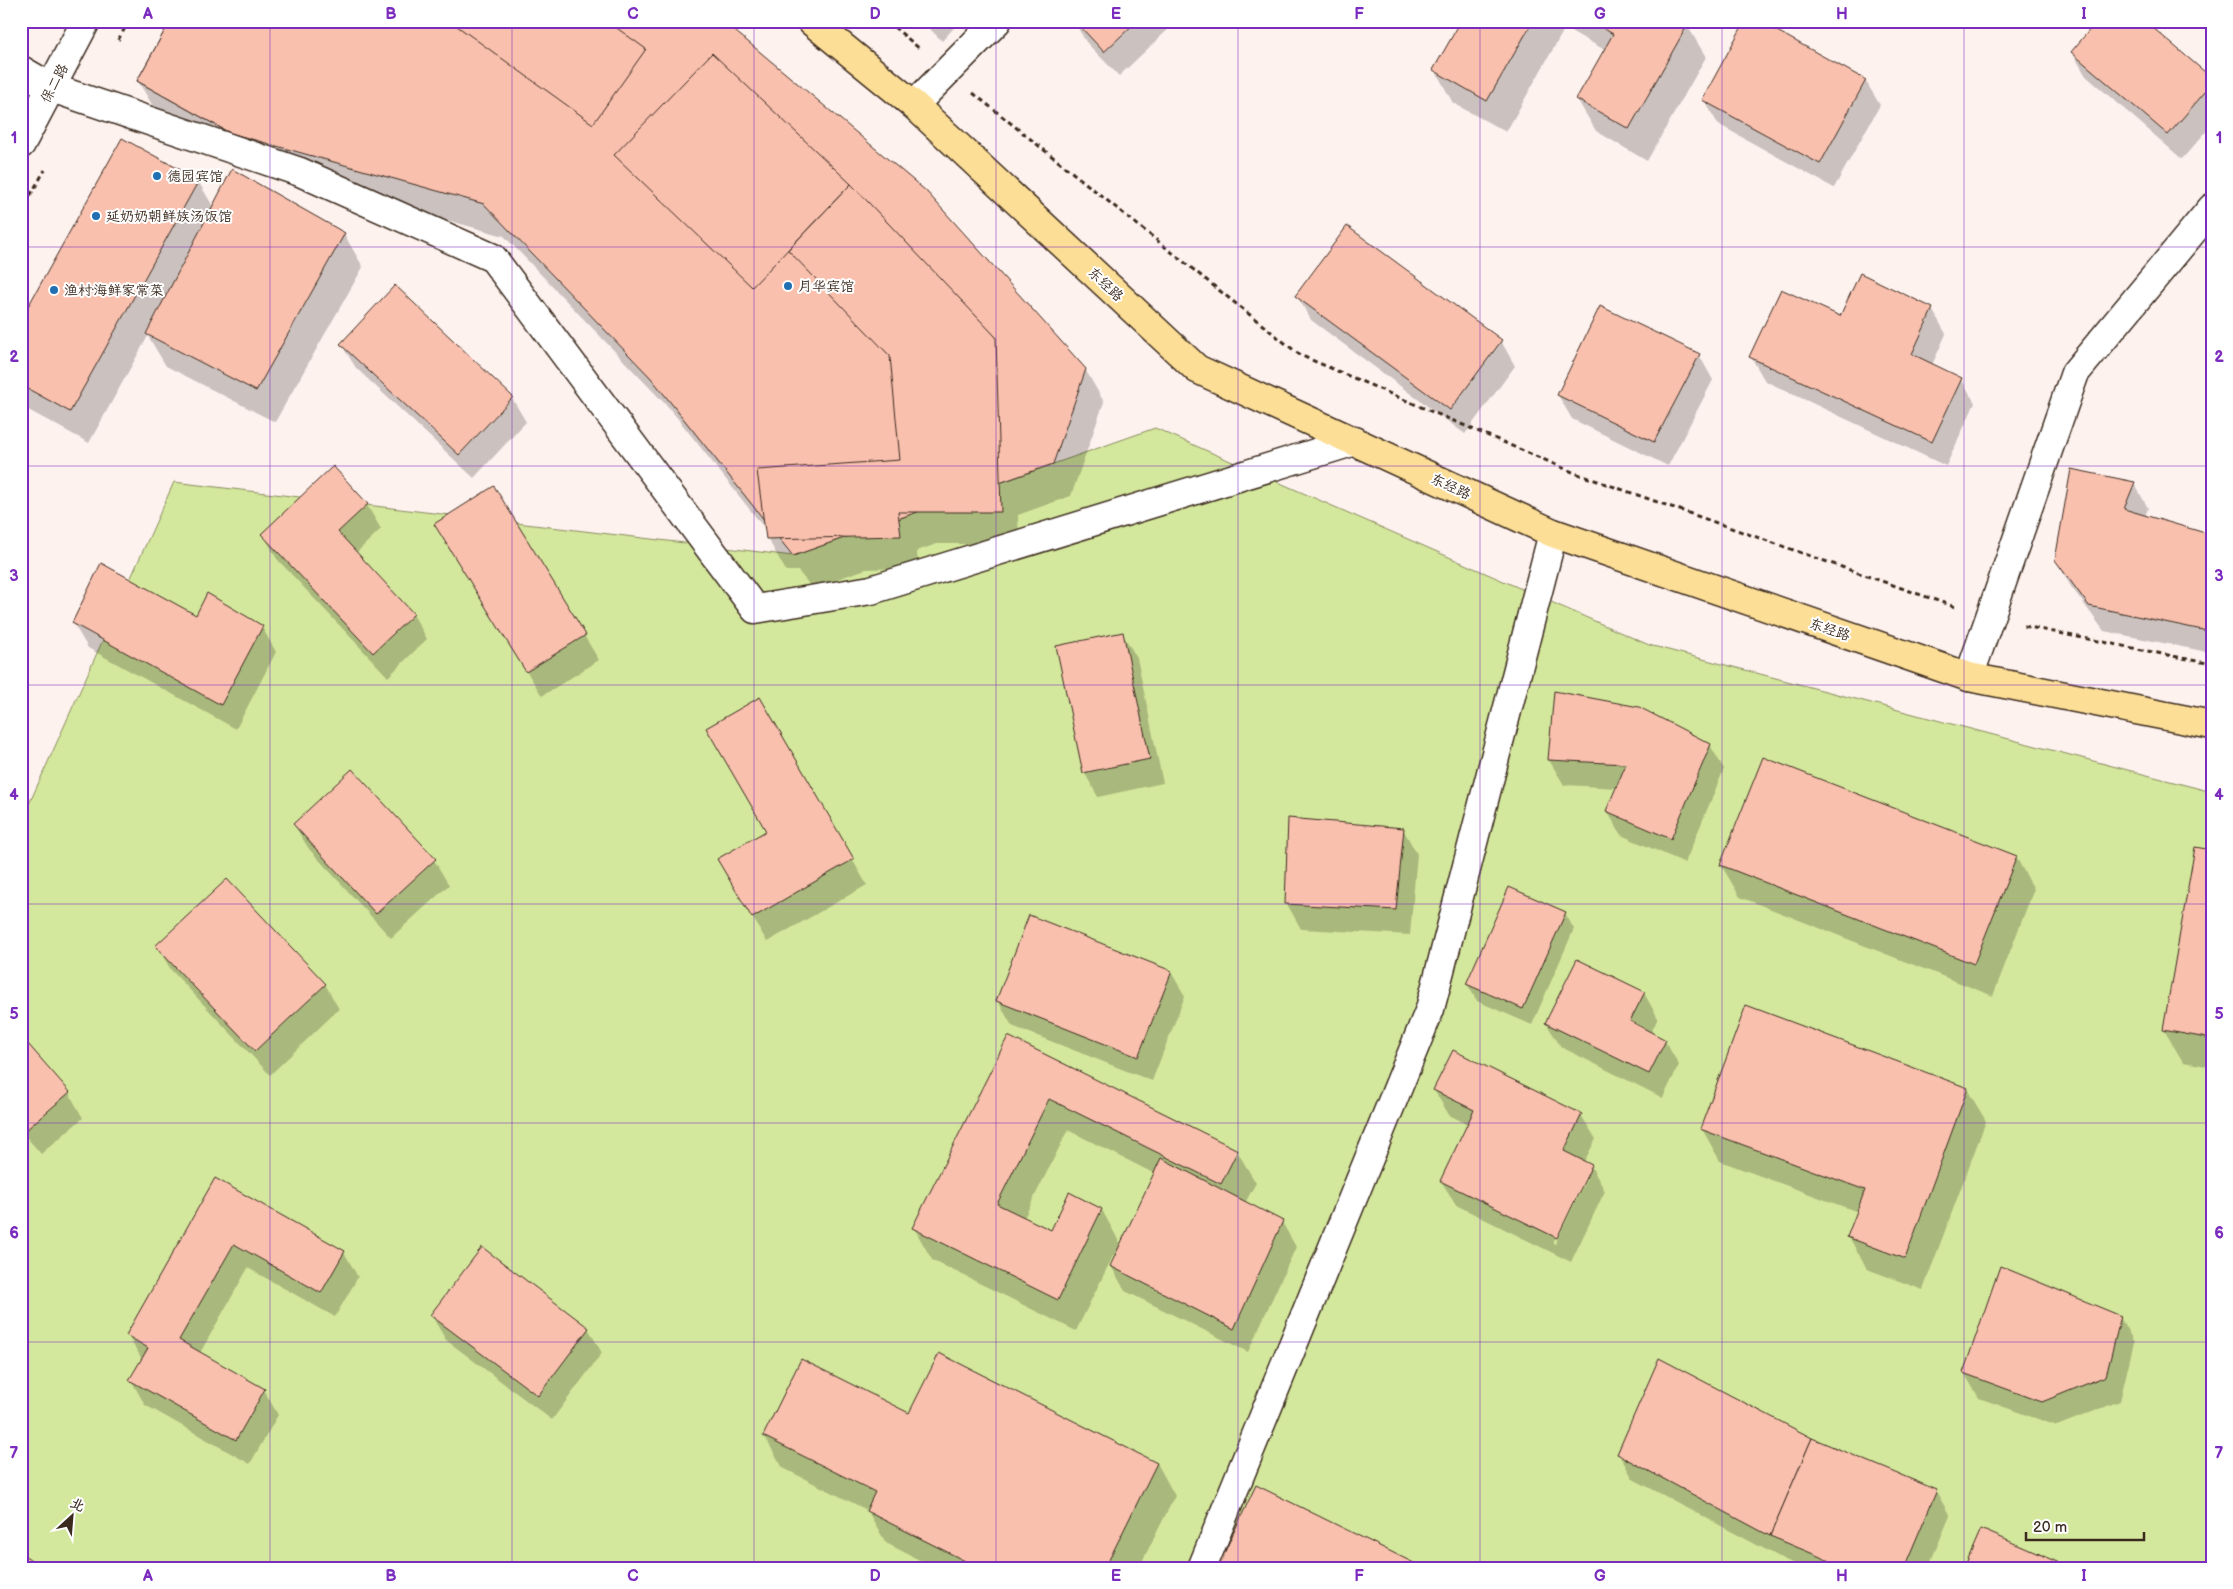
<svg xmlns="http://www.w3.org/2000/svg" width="2233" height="1589" font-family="'Balsamiq Sans','LXGW WenKai TC',sans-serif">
  <rect width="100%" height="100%" fill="#fef2ef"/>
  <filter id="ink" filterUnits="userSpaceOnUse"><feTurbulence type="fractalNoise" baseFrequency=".02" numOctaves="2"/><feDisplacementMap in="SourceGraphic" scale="10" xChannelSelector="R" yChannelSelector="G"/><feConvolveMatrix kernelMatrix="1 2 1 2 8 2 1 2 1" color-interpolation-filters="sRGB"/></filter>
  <g filter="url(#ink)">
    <path fill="#d4e89d" stroke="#88895e" d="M1155,428L1649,645L2212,792V1568H21V822L174,482L793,556Z"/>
    <g fill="#0003" fill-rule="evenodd">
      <path d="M922,21H960L942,41Z"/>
      <path d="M1074,21H1177L1119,76L1086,42Z"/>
      <path d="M1463,21H1681L1687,25L1706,57L1647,161L1596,131L1577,99L1605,50L1565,28L1506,132L1453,103L1435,70Z"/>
      <path d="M2072,52L2212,80V125L2182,159L2086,76Z"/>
      <path d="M1865,80L1880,105L1834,188L1718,124L1704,100Z"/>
      <path d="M138,81L1085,369L1104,402L1071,496L1018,515L1019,544H937L917,551L918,568L866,569L812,588L798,571H786L768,539L766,530L671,410L504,236L249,165L157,113Z"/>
      <path d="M198,181L214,208L344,234L363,267L275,422L166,366L148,336L89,443L21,406V322Z"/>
      <path d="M1297,296L1501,341L1515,366L1465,434L1311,320Z"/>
      <path d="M1932,309L1946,334L1932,365L1961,378L1975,403L1946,466L1765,381L1751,357L1840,318Z"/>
      <path d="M341,344L512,398L526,422L474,478L356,368Z"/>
      <path d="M1699,355L1713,380L1668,466L1572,419L1558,395Z"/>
      <path d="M2134,483L2148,508L2145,517L2212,536V653L2104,631L2070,585L2056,560Z"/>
      <path d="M494,488L599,660L542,696L450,549Z"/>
      <path d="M367,505L381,529L356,553L413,614L427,639L388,677L277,559L263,534Z"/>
      <path d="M196,616L262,627L276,652L236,729L88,648L73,623Z"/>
      <path d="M1122,633L1137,658L1163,783L1098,797L1084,772Z"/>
      <path d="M760,699L867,885L767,942L719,859L767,831Z"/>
      <path d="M1710,745L1724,769L1685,863L1621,835L1607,811L1617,788L1564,785L1549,760Z"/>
      <path d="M294,825L434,860L449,885L391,938L309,849Z"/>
      <path d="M1403,829L1417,854L1410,935L1301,929L1287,904Z"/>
      <path d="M2212,852V1067L2183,1062L2164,1030Z"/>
      <path d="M2016,857L2034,889L1993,996L1740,897L1721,865Z"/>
      <path d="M1565,913L1574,929L1532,1025L1477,1001L1467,984Z"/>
      <path d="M157,946L325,984L339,1009L270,1075L171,970Z"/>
      <path d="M1171,972L1185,996L1152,1081L1012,1026L998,1001Z"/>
      <path d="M1644,993L1658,1018L1651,1033L1665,1041L1679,1065L1663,1098L1561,1047L1546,1023Z"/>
      <path d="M21,1038L69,1093L83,1118L41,1154L21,1131Z"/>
      <path d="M1008,1038L1237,1151L1256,1183L1245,1203L1282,1222L1296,1247L1248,1352L1125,1291L1111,1266L1116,1257L1113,1256L1076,1331L932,1260L914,1228ZM1068,1130L1155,1174L1121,1245L1102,1210L1070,1194L1051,1232L1024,1218Z"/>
      <path d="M1967,1089L1986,1121L1923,1290L1867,1269L1849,1237L1858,1212L1720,1161L1702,1129Z"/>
      <path d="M1434,1090L1581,1115L1596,1139L1584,1162L1591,1166L1605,1191L1571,1262L1456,1205L1441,1181L1469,1125L1449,1115ZM1584,1178H1587L1555,1244L1553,1243Z"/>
      <path d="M215,1179L344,1252L358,1277L335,1317L248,1268L200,1353L264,1390L278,1415L250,1464L145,1405L131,1380L142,1359L127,1335Z"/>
      <path d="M431,1315L588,1328L602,1353L552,1420L446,1340Z"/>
      <path d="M2120,1317L2134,1342L2120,1401L2057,1426L1979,1398L1964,1373Z"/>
      <path d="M910,1415L1157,1463L1175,1496L1139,1568H935L886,1543L867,1510L783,1468L764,1436Z"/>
      <path d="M1811,1439L1936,1491L1950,1516L1928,1568H1804L1785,1560L1633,1479L1619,1454Z"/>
    </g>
    <g fill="#f9c0ae" stroke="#3b2a1e">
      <path d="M170,21H292L230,133L137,81Z"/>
      <path d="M170,21H723L926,191L1086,369L1053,464L793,556L651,378L484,204L230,133L137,81Z"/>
      <path d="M450,21H607L646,49L593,124Z"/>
      <path d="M1075,21H1137L1104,52Z"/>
      <path d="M1461,21H1533L1487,101L1433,70Z"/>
      <path d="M1591,21H1683L1688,24L1629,129L1576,99L1613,34Z"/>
      <path d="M1745,21H1759L1866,80L1820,164L1702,100Z"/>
      <path d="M2097,21H2145L2212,78V84L2168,135L2071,52Z"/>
      <path d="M712,53L851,184L752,287L614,155Z"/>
      <path d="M122,138L199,180L70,412L21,385V319Z"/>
      <path d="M232,169L345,233L256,391L146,334Z"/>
      <path d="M851,184L996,337L1001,512H898L901,536L766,539L757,470L900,460L890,356L788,250Z"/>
      <path d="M1347,226L1502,340L1450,410L1295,296Z"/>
      <path d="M1860,273L1933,308L1912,354L1962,378L1932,442L1749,357L1781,289L1840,316Z"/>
      <path d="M395,285L513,397L459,455L340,344Z"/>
      <path d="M1600,306L1700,354L1654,442L1557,395Z"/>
      <path d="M333,466L368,504L338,532L414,614L373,653L261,534Z"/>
      <path d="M2071,469L2135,482L2124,509L2212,535V632L2089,606L2055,560Z"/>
      <path d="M494,486L586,635L526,672L434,524Z"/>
      <path d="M101,563L196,615L207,593L263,626L221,705L72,623Z"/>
      <path d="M1123,632L1150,759L1083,773L1056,646Z"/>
      <path d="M1554,691L1639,707L1711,744L1671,839L1606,811L1626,764L1548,760Z"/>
      <path d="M760,697L854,859L752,918L717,859L766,831L706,728Z"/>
      <path d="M1763,757L2017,856L1974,964L1720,865Z"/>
      <path d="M352,769L436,859L376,914L293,824Z"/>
      <path d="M1288,818L1404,828L1396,910L1285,904Z"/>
      <path d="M2195,847L2212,850V1039L2163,1030Z"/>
      <path d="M227,879L326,984L255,1051L155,946Z"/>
      <path d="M1509,887L1566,912L1523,1009L1466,984Z"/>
      <path d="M1029,915L1172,971L1138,1057L996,1001Z"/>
      <path d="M1577,959L1645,992L1630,1021L1666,1040L1649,1074L1545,1023Z"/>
      <path d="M1746,1005L1968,1088L1905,1259L1847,1237L1865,1190L1700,1129Z"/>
      <path d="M21,1036L70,1092L26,1130L21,1124Z"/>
      <path d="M1008,1036L1238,1150L1221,1184L1049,1099L997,1204L1051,1230L1069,1192L1102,1209L1058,1300L912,1228Z"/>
      <path d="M1453,1050L1582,1114L1564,1151L1592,1165L1557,1238L1440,1181L1474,1110L1433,1090Z"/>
      <path d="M1161,1158L1283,1221L1234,1329L1110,1266Z"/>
      <path d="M215,1178L345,1251L321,1293L234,1244L179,1340L265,1389L236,1440L129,1380L148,1348L126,1335Z"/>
      <path d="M482,1247L589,1328L538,1396L430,1315Z"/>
      <path d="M2000,1266L2121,1316L2106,1376L2042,1402L1963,1373Z"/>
      <path d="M939,1353L1157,1463L1105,1568H979L866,1511L875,1492L763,1436L801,1359L909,1413Z"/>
      <path d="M1659,1358L1812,1438L1770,1536L1617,1454Z"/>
      <path d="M1812,1438L1937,1490L1904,1568H1847L1770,1536Z"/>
      <path d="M1256,1485L1420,1566L1419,1568H1217Z"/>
      <path d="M1981,1529L2071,1568H1964Z"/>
      <path d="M21,1553L43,1568H21Z"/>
    </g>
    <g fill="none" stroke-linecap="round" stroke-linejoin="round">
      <g stroke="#3b2a1e" stroke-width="31">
        <g id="minor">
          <path d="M21,70L52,88L300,172L493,258L755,609L871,590L1355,441"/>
          <path d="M914,105L997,21"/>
          <path d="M21,144L86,21"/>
          <path d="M1969,677L2075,373L2212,208"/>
          <path d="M1202,1568L1430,1009L1553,533"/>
        </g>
      </g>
      <g stroke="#3b2a1e" stroke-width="31">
        <path id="major" d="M811,21L914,105L1197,369L1553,533L1969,677L2212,725"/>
      </g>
      <g stroke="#3b2a1e" stroke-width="3" stroke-dasharray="5 4" stroke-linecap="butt">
        <path d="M887,21L920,49"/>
        <path d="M118,40L129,21"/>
        <path d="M973,93L1300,355L1575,473L1958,608"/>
        <path d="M21,211L45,170"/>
        <path d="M2024,626L2212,664"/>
      </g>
      <use href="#minor" stroke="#fff" stroke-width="28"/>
      <use href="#major" stroke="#fcde96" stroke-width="28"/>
    </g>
  </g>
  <path fill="none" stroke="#7b2cbf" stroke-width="1" stroke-opacity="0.55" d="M270,21V1568M512,21V1568M754,21V1568M996,21V1568M1238,21V1568M1480,21V1568M1722,21V1568M1964,21V1568M21,247H2212M21,466H2212M21,685H2212M21,904H2212M21,1123H2212M21,1342H2212"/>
  <g fill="#1f6fb2" stroke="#fff" stroke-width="2">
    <circle cx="157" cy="176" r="5"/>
    <circle cx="96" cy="216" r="5"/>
    <circle cx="788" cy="286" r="5"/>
    <circle cx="54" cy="290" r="5"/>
  </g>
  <g text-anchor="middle" stroke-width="4" stroke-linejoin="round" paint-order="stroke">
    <g font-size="14" fill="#3b2a1e" stroke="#fff">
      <text transform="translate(54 83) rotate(-62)" y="5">保二路</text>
      <text transform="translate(1106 284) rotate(43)" y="5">东经路</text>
      <text transform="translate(1451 486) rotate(25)" y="5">东经路</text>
      <text transform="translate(1830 629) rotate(19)" y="5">东经路</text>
    </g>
    <g font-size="14" fill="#3b2a1e" stroke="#fff" text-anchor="start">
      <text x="167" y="181">德园宾馆</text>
      <text x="106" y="221">延奶奶朝鲜族汤饭馆</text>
      <text x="798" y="291">月华宾馆</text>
      <text x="64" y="295">渔村·海鲜家常菜</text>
    </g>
  </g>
  <rect width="2233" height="1589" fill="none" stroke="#fff" stroke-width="55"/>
  <g transform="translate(72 1516) rotate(26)" stroke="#ffffff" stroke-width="4" paint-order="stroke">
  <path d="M0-4L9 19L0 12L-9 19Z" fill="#3b2a1e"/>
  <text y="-8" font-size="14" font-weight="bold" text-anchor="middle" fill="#3b2a1e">北</text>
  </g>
  <path d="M2026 1532v8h118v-8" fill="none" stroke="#3b2a1e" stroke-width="2.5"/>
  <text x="2033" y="1532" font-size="15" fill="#3b2a1e" stroke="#ffffff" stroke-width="4" paint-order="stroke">20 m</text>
  <rect x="28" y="28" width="2178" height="1534" fill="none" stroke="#7b2cbf" stroke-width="2"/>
  <g font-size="16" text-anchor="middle" font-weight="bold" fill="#7b2cbf">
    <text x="148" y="19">A</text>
    <text x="391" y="19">B</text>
    <text x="633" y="19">C</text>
    <text x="875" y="19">D</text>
    <text x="1116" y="19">E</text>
    <text x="1359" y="19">F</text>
    <text x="1600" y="19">G</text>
    <text x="1842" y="19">H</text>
    <text x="2084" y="19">I</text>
    <text x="14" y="143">1</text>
    <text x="2219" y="143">1</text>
    <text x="14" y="362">2</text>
    <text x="2219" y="362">2</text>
    <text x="14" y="581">3</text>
    <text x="2219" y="581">3</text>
    <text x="14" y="800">4</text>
    <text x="2219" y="800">4</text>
    <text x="14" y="1019">5</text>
    <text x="2219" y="1019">5</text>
    <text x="14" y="1238">6</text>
    <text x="2219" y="1238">6</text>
    <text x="14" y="1458">7</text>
    <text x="2219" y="1458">7</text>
    <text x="148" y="1581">A</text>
    <text x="391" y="1581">B</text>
    <text x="633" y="1581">C</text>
    <text x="875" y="1581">D</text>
    <text x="1116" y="1581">E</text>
    <text x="1359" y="1581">F</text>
    <text x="1600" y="1581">G</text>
    <text x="1842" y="1581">H</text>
    <text x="2084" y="1581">I</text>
  </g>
</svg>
